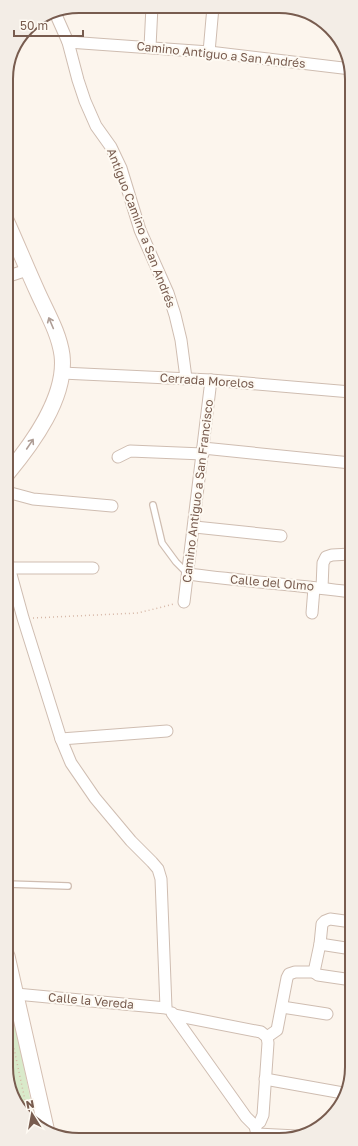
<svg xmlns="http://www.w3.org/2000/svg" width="358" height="1146" font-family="'Golos Text',sans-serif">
  <rect width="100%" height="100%" fill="#fcf5ed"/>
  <path fill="#d9eaca" d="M7,991H9L35,1123L27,1118L7,1081Z"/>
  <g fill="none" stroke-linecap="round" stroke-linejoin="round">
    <g stroke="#cfbdb1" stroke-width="8">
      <g id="lane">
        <path d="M153,505L162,543L176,562L187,573"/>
        <path d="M7,884L68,886"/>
      </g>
    </g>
    <g stroke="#cfbdb1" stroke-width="13">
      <g id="street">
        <path d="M56,15L68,42L78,80L85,101L96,126L111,147L121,168L140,230L168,293L175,315L181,340L186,378"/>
        <path d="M68,42L209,52L351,69"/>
        <path d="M150,47L152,6"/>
        <path d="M209,52L213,7"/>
        <path d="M6,277L27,270"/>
        <path d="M62,373L211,380L351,392"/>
        <path d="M203,448L351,463"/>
        <path d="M118,457L130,451L203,454"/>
        <path d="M7,492L33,499L112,506"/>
        <path d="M195,527L281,536"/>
        <path d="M7,560L23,618L61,739L71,763L95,798L131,841L152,862L158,869L161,879L166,1008"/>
        <path d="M9,568H93"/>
        <path d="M188,574C242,581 297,585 351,592"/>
        <path d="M322,588L323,563L326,557L332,555L351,554"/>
        <path d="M184,602L211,380"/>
        <path d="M312,613L314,588"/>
        <path d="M61,739L167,731"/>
        <path d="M320,944L352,949"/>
        <path d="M314,972L320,944L322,924L325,921L330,919L352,922"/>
        <path d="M314,972L318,975L352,980"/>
        <path d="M16,994L166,1008"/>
        <path d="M282,1007L327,1014"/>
        <path d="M172,1013L246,1117L255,1126L258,1139"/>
        <path d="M174,1015L261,1032L267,1037L268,1043L263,1115L260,1122L255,1126"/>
        <path d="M267,1037L277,1030L287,978L289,974L295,972H314"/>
        <path d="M265,1079L343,1093"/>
        <path d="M257,1134L297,1136"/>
      </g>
    </g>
    <g stroke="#d4bfb2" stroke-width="17">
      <g id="secondary">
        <path d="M6,220C17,244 27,269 38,293C47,313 59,333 62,355C67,397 32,444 7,474"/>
        <path d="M7,956L46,1128"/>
      </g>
    </g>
    <g stroke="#d6b7a7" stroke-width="1.5" stroke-dasharray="1 3" stroke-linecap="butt">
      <path d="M33,618L138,613L174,604"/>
      <path d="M9,1025L29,1119"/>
    </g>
    <use href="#lane" stroke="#fff" stroke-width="5.5"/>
    <use href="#street" stroke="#fff" stroke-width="11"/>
    <use href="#secondary" stroke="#fff" stroke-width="15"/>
  </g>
  <defs><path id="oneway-shaft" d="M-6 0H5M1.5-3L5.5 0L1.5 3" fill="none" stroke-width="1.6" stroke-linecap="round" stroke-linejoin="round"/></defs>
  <g stroke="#ae9d95">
    <use href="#oneway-shaft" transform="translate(51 323) rotate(-113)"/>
    <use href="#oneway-shaft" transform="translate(30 444) rotate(-56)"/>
  </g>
  <g text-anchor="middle" stroke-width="4" stroke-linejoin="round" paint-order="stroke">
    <g font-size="12" fill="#785c4f" stroke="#fefaf3">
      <text transform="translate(221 55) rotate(6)" y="4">Camino Antiguo a San Andrés</text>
      <text transform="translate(141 228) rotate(69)" y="4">Antiguo Camino a San Andrés</text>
      <text transform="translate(207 381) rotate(4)" y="4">Cerrada Morelos</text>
      <text transform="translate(198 491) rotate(-83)" y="4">Camino Antiguo a San Francisco</text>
      <text transform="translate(272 583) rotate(5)" y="4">Calle del Olmo</text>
      <text transform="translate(91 1001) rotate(5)" y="4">Calle la Vereda</text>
    </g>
  </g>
  <path d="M0 0H358V1146H0ZM79 13H279A66 66 0 0 1 345 79V1067A66 66 0 0 1 279 1133H79A66 66 0 0 1 13 1067V79A66 66 0 0 1 79 13Z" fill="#f3ede6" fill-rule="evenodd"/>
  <path fill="none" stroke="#785c4f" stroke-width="2" d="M79 13H279A66 66 0 0 1 345 79V1067A66 66 0 0 1 279 1133H79A66 66 0 0 1 13 1067V79A66 66 0 0 1 79 13Z"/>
  <g transform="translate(32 1114) rotate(349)" stroke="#fefaf3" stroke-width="3" paint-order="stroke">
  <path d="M0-3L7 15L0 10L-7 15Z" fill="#785c4f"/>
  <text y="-6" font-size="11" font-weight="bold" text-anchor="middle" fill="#785c4f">N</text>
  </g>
  <path d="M14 30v6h69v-6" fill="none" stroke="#785c4f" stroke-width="2"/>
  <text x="20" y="30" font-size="12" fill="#785c4f" stroke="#fefaf3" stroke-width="3" paint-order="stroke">50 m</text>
</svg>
